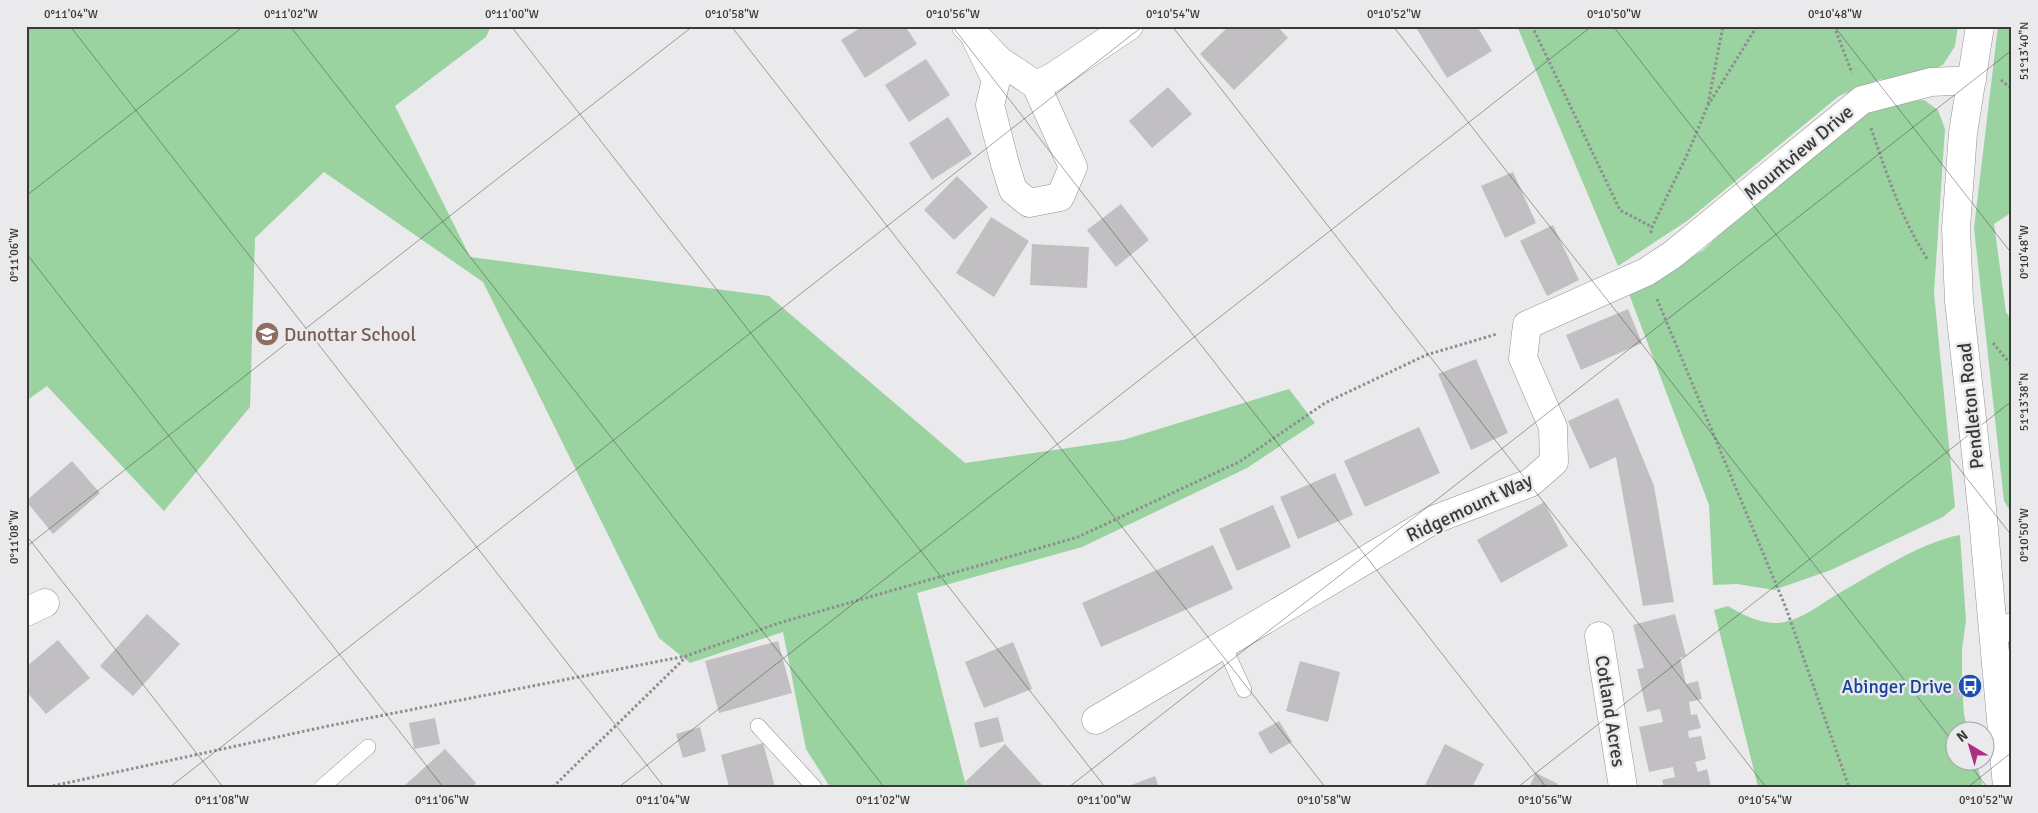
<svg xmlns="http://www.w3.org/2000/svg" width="2038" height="813" font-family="Signika,sans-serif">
  <rect width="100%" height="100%" fill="#eaeaec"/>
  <g fill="#9ad2a0">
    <path d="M26,26H491L486,37L395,106L470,257L769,296L965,463L1123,440L1289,389L1315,423L1247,468L1082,547L917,593L965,782L969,787H830L806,749L783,632L690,663L659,638L483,282L324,172L255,238L250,407L164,511L47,386L26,401Z"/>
    <path d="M1517,26H1958L1955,46L1943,65L1922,74L1878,80L1839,96L1687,221L1618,266Z"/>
    <path d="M1998,26H2012V212L1994,224L2006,312L2012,321V514L2004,501L1974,228Z"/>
    <path d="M1924,100L1938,110L1945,129L1934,293L1955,507L1943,517L1831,570L1774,590L1737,584L1713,585L1709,505L1629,294L1702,251L1757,200L1842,129L1874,109L1904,101Z"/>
    <path d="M1960,535L1966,620L1962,649V684L1964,715L1968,730H1956V760L1976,761L1983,787H1758L1714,610L1728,606C1743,615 1757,622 1774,623C1796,624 1818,606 1836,595C1871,575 1921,542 1960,535Z"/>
  </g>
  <g fill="#c1bfc1">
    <path d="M863,26H905L917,44L865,78L841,40Z"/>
    <path d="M1229,26H1277L1288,38L1234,90L1200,54Z"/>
    <path d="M1415,26H1477L1492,51L1447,78Z"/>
    <path d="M926,59L950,95L909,122L885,85Z"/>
    <path d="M1168,87L1192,114L1152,148L1129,121Z"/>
    <path d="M948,117L972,154L932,180L909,143Z"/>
    <path d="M1513,172L1536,223L1505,238L1481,186Z"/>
    <path d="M957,176L988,207L954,240L924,210Z"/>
    <path d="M1121,204L1149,240L1116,267L1087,230Z"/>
    <path d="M991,217L1029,241L994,297L956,273Z"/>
    <path d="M1553,225L1579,280L1547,296L1520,241Z"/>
    <path d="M1032,244L1089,247L1087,288L1030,285Z"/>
    <path d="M1628,309L1642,343L1581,370L1566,335Z"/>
    <path d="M1476,359L1508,433L1471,450L1438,374Z"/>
    <path d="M1618,398L1654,486L1674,602L1643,606L1616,457L1590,469L1568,421Z"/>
    <path d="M1419,427L1440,473L1365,507L1344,461Z"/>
    <path d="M72,461L100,493L53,534L26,501Z"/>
    <path d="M1335,473L1353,515L1298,539L1280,497Z"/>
    <path d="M1544,502L1568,546L1501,583L1477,540Z"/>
    <path d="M1273,505L1291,547L1237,571L1219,529Z"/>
    <path d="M1213,545L1233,589L1101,647L1082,603Z"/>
    <path d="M147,614L180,644L133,696L100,666Z"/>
    <path d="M1675,614L1686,656L1680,658L1686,684L1698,681L1702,699L1689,702L1691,715L1697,714L1701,728L1688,731L1689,738L1701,736L1706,759L1695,762L1698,772L1707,769L1711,787H1664L1662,780L1675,777L1673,767L1649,772L1639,727L1663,722L1660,709L1647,712L1637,669L1644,668L1633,625Z"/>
    <path d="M58,640L90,678L46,714L26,691V667Z"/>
    <path d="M778,641L792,693L719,713L705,661Z"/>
    <path d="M1013,642L1032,689L984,708L965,662Z"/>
    <path d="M1300,661L1340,672L1328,722L1286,711Z"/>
    <path d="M1962,684L1964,697L1955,698L1953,685Z"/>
    <path d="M998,717L1004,741L980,748L974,723Z"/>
    <path d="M435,718L440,744L414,749L409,723Z"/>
    <path d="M1279,721L1292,742L1270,754L1258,733Z"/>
    <path d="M700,727L706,751L683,758L676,734Z"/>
    <path d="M763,743L775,787H729L721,755Z"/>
    <path d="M1005,744L1044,787H970L965,782Z"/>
    <path d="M1445,744L1484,764L1472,787H1424Z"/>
    <path d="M445,749L476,783L472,787H403Z"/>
    <path d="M1536,773L1558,784L1556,787H1529Z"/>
    <path d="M1155,776L1159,787H1126Z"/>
  </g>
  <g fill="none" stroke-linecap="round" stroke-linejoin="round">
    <g stroke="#929294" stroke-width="16">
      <g id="service">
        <path d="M1223,644L1244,690"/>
        <path d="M758,726L814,787"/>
        <path d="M322,787L368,747"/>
      </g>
    </g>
    <g stroke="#929294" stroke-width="29">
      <g id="minor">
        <path d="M966,26L1000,61L1036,85L1073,167L1060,197L1029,203L1013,190L1005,164L990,105L996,80L976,39"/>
        <path d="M1036,85L1053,77L1129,26"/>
        <path d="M26,612L45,603"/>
        <path d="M1994,630L2012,627"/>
        <path d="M1599,636L1623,787"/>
        <path d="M1096,720L1433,520L1530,483L1554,462L1553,427L1523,358L1527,325L1646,272L1672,255L1862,100L1931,82L1972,80"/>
      </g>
    </g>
    <g stroke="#929294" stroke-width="29">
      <path id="tertiary" d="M1980,26L1963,133L1956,228L1959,301L1983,518L2007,787"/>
    </g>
    <g stroke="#8e8e90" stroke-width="3" stroke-dasharray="2.5 2.5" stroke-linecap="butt">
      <path d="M1532,26L1620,210L1652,227"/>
      <path d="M1834,26L1852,73"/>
      <path d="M2001,80L2012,89"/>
      <path d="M1708,104L1723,26"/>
      <path d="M1871,128C1887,175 1901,218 1928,260"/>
      <path d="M1651,233L1652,227L1688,153L1707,107L1757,26"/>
      <path d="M1657,299L1786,608L1849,787"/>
      <path d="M1993,343L2012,366"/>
      <path d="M48,787L328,726L686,656L779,623L1078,537L1239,462L1325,403L1426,355L1497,334"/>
      <path d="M553,787L686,657"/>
    </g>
    <use href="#service" stroke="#fff" stroke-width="15"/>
    <use href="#minor" stroke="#fff" stroke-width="28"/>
    <use href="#tertiary" stroke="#fff" stroke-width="28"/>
  </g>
  <path fill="none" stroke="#39393a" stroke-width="1" stroke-opacity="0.45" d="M70,26L664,787M290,26L884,787M511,26L1105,787M731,26L1325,787M952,26L1546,787M1172,26L1766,787M1393,26L1956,746M1613,26L2012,536M1834,26L2012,254M26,196L244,26M26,253L443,787M26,535L223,787M26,547L693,26M1966,760L1987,787M170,787L1143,26M619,787L1592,26M1069,787L2012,50M1518,787L2012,401M1968,787L2012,752"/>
  <defs>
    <g id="school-disc" transform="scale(1.25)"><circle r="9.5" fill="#8d6e63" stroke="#eaeaec"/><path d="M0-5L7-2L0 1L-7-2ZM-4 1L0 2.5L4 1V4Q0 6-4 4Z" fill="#fff"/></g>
    <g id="bus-disc" transform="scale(1.25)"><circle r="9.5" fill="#1a4fb4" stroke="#eaeaec"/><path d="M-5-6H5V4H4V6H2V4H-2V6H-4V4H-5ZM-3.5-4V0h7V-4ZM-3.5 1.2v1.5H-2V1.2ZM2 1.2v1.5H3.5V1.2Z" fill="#fff"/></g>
  </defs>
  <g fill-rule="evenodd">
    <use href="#school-disc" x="267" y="334"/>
    <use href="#bus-disc" x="1970" y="686"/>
  </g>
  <g text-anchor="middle" stroke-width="5" stroke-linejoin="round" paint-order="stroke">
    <g font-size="19" fill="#39393a" stroke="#eaeaec">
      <text transform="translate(1798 152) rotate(-40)" y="7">Mountview Drive</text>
      <text transform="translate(1970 406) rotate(-96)" y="7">Pendleton Road</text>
      <text transform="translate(1469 507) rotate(-25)" y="7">Ridgemount Way</text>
      <text transform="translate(1611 711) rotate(81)" y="7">Cotland Acres</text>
    </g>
    <g font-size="19" fill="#785e54" stroke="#eaeaec" text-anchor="start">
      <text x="284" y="341">Dunottar School</text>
    </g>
    <g font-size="19" fill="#164399" stroke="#eaeaec" text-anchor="end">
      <text x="1952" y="693">Abinger Drive</text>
    </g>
  </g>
  <rect width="2038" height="813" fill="none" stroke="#eaeaec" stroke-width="55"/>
  <g transform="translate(1970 746) rotate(322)"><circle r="24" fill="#eaeaec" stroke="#a3a3a5"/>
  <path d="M0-4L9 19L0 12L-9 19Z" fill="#aa3084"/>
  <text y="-8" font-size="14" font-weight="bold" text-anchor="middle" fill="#39393a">N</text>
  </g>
  <rect x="28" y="28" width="1982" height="758" fill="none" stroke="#39393a" stroke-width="2"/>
  <g font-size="12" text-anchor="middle" fill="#39393a">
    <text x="71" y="18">0°11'04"W</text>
    <text x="291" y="18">0°11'02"W</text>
    <text x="512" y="18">0°11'00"W</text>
    <text x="732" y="18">0°10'58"W</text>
    <text x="953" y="18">0°10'56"W</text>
    <text x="1173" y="18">0°10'54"W</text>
    <text x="1394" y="18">0°10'52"W</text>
    <text x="1614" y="18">0°10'50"W</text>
    <text x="1835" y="18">0°10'48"W</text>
    <text transform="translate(2024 51) rotate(-90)" y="4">51°13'40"N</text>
    <text transform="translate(2024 252) rotate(-90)" y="4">0°10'48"W</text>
    <text transform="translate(14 255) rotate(-90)" y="4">0°11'06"W</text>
    <text transform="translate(2024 402) rotate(-90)" y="4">51°13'38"N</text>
    <text transform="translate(2024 535) rotate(-90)" y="4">0°10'50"W</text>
    <text transform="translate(14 537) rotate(-90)" y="4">0°11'08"W</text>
    <text x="222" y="804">0°11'08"W</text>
    <text x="442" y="804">0°11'06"W</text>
    <text x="663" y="804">0°11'04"W</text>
    <text x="883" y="804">0°11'02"W</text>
    <text x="1104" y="804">0°11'00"W</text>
    <text x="1324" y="804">0°10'58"W</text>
    <text x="1545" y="804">0°10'56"W</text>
    <text x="1765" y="804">0°10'54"W</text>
    <text x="1986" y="804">0°10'52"W</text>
  </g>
</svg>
